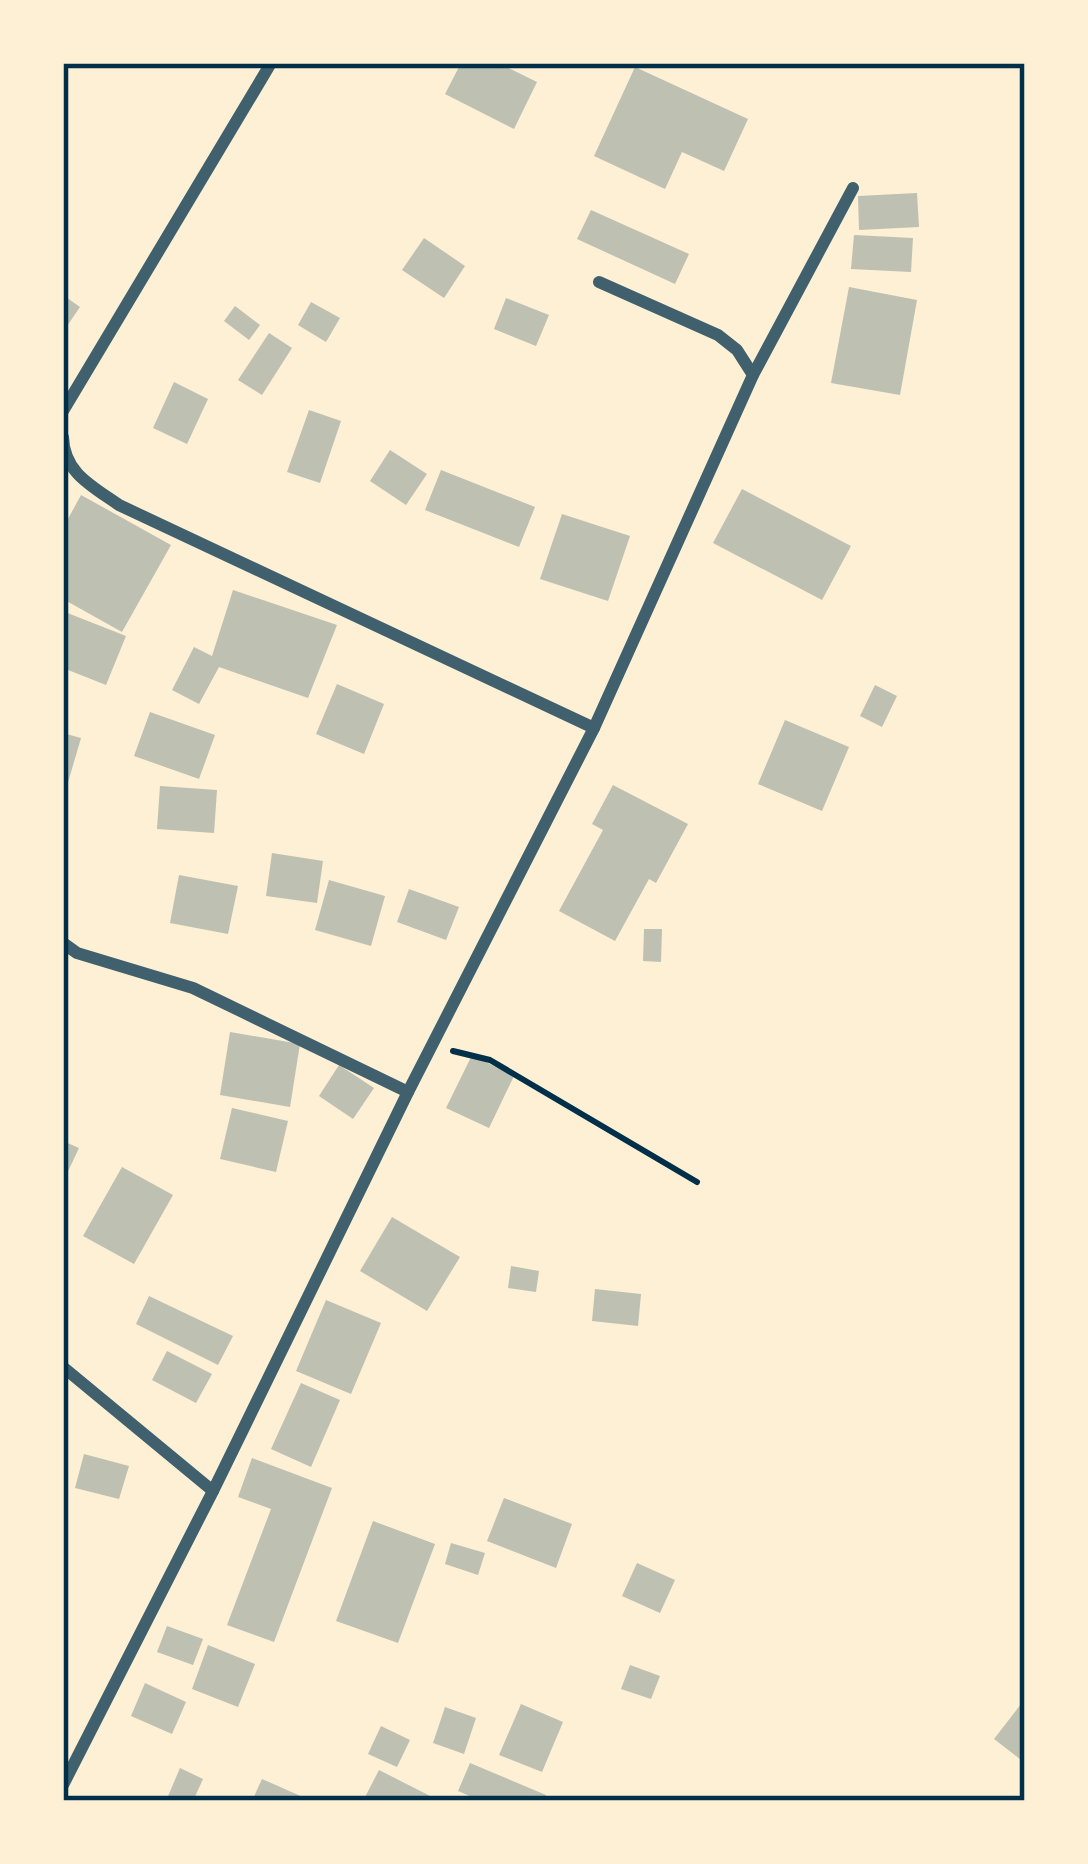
<svg xmlns="http://www.w3.org/2000/svg" width="1088" height="1864" font-family="Rubik,sans-serif">
  <rect width="100%" height="100%" fill="#fdf0d5"/>
  <g fill="#bec0b2">
    <path d="M461,63H498L537,82L514,129L445,94Z"/>
    <path d="M635,67L748,119L724,171L682,152L665,189L594,156Z"/>
    <path d="M917,193L919,227L859,230L858,196Z"/>
    <path d="M591,210L689,254L675,284L577,239Z"/>
    <path d="M854,235L913,238L911,272L851,269Z"/>
    <path d="M424,238L465,266L444,298L402,270Z"/>
    <path d="M849,287L917,300L900,395L831,383Z"/>
    <path d="M63,295L80,307L63,332Z"/>
    <path d="M506,298L549,315L536,346L494,329Z"/>
    <path d="M311,302L340,318L326,342L298,325Z"/>
    <path d="M235,306L260,325L249,340L224,321Z"/>
    <path d="M269,333L292,348L262,395L238,380Z"/>
    <path d="M174,382L208,399L187,444L153,428Z"/>
    <path d="M309,410L341,421L320,483L287,472Z"/>
    <path d="M390,450L427,474L406,505L370,481Z"/>
    <path d="M441,470L535,507L519,547L425,510Z"/>
    <path d="M742,489L851,546L822,600L713,543Z"/>
    <path d="M81,495L171,545L122,632L63,599V528Z"/>
    <path d="M562,514L630,536L608,601L540,579Z"/>
    <path d="M233,590L337,625L308,698L219,667L199,704L172,690L194,647L212,656Z"/>
    <path d="M65,612L126,636L106,685L63,668Z"/>
    <path d="M337,684L384,704L364,754L316,734Z"/>
    <path d="M875,685L897,696L882,727L860,716Z"/>
    <path d="M150,712L215,735L199,779L134,756Z"/>
    <path d="M785,720L849,747L822,811L758,784Z"/>
    <path d="M63,733L81,738L64,796H63Z"/>
    <path d="M613,785L688,824L656,883L649,879L615,941L559,911L603,830L592,824Z"/>
    <path d="M160,786L217,790L214,833L157,829Z"/>
    <path d="M272,853L323,861L317,903L266,896Z"/>
    <path d="M179,875L238,886L228,934L170,923Z"/>
    <path d="M329,880L385,896L371,946L315,930Z"/>
    <path d="M409,889L459,907L446,940L397,922Z"/>
    <path d="M644,929H662L661,962L643,961Z"/>
    <path d="M230,1032L300,1044L290,1107L220,1095Z"/>
    <path d="M472,1055L514,1076L489,1128L446,1108Z"/>
    <path d="M339,1065L374,1088L353,1119L319,1096Z"/>
    <path d="M232,1108L288,1121L276,1172L220,1159Z"/>
    <path d="M63,1141L79,1148L63,1182Z"/>
    <path d="M122,1167L173,1195L134,1264L83,1236Z"/>
    <path d="M392,1217L460,1257L427,1311L360,1271Z"/>
    <path d="M511,1266L539,1271L536,1292L508,1288Z"/>
    <path d="M595,1289L641,1294L638,1326L592,1321Z"/>
    <path d="M149,1296L233,1336L218,1365L136,1324Z"/>
    <path d="M326,1300L381,1323L351,1394L296,1371Z"/>
    <path d="M167,1351L212,1374L196,1403L152,1380Z"/>
    <path d="M301,1383L340,1400L311,1467L271,1449Z"/>
    <path d="M84,1454L129,1466L119,1499L75,1488Z"/>
    <path d="M252,1458L332,1488L274,1642L227,1625L271,1509L238,1497Z"/>
    <path d="M504,1498L572,1524L556,1568L487,1541Z"/>
    <path d="M373,1521L435,1544L398,1643L336,1621Z"/>
    <path d="M451,1543L485,1553L478,1575L445,1564Z"/>
    <path d="M637,1563L675,1580L660,1613L622,1596Z"/>
    <path d="M167,1626L203,1639L193,1665L157,1652Z"/>
    <path d="M208,1645L255,1664L238,1707L192,1689Z"/>
    <path d="M630,1665L660,1676L651,1699L621,1689Z"/>
    <path d="M145,1683L186,1702L172,1734L131,1716Z"/>
    <path d="M1025,1699V1763L994,1739Z"/>
    <path d="M521,1704L563,1722L542,1772L499,1755Z"/>
    <path d="M445,1707L476,1718L464,1754L433,1743Z"/>
    <path d="M381,1726L410,1740L397,1767L368,1754Z"/>
    <path d="M470,1763L546,1795L543,1801H481L458,1791Z"/>
    <path d="M180,1768L203,1779L193,1801H166Z"/>
    <path d="M379,1770L440,1801H363Z"/>
    <path d="M262,1779L312,1801H252Z"/>
  </g>
  <g fill="none" stroke-linecap="round" stroke-linejoin="round">
    <path stroke="#003049" stroke-width="6" d="M453,1051L490,1060L697,1182"/>
    <g stroke="#3f606c" stroke-width="12">
      <path d="M599,282L718,335L737,350L753,375"/>
      <path d="M63,411L271,63"/>
      <path d="M63,437C64,473 92,486 119,505L594,728"/>
      <path d="M63,943L77,953L193,988L408,1092"/>
      <path d="M63,1367L213,1491"/>
      <path d="M63,1785L213,1491L408,1092L594,728L753,375L853,188"/>
    </g>
  </g>
  <rect width="1088" height="1864" fill="none" stroke="#fdf0d5" stroke-width="132"/>
  <rect x="66" y="66" width="956" height="1732" fill="none" stroke="#003049" stroke-width="4.5"/>
</svg>
